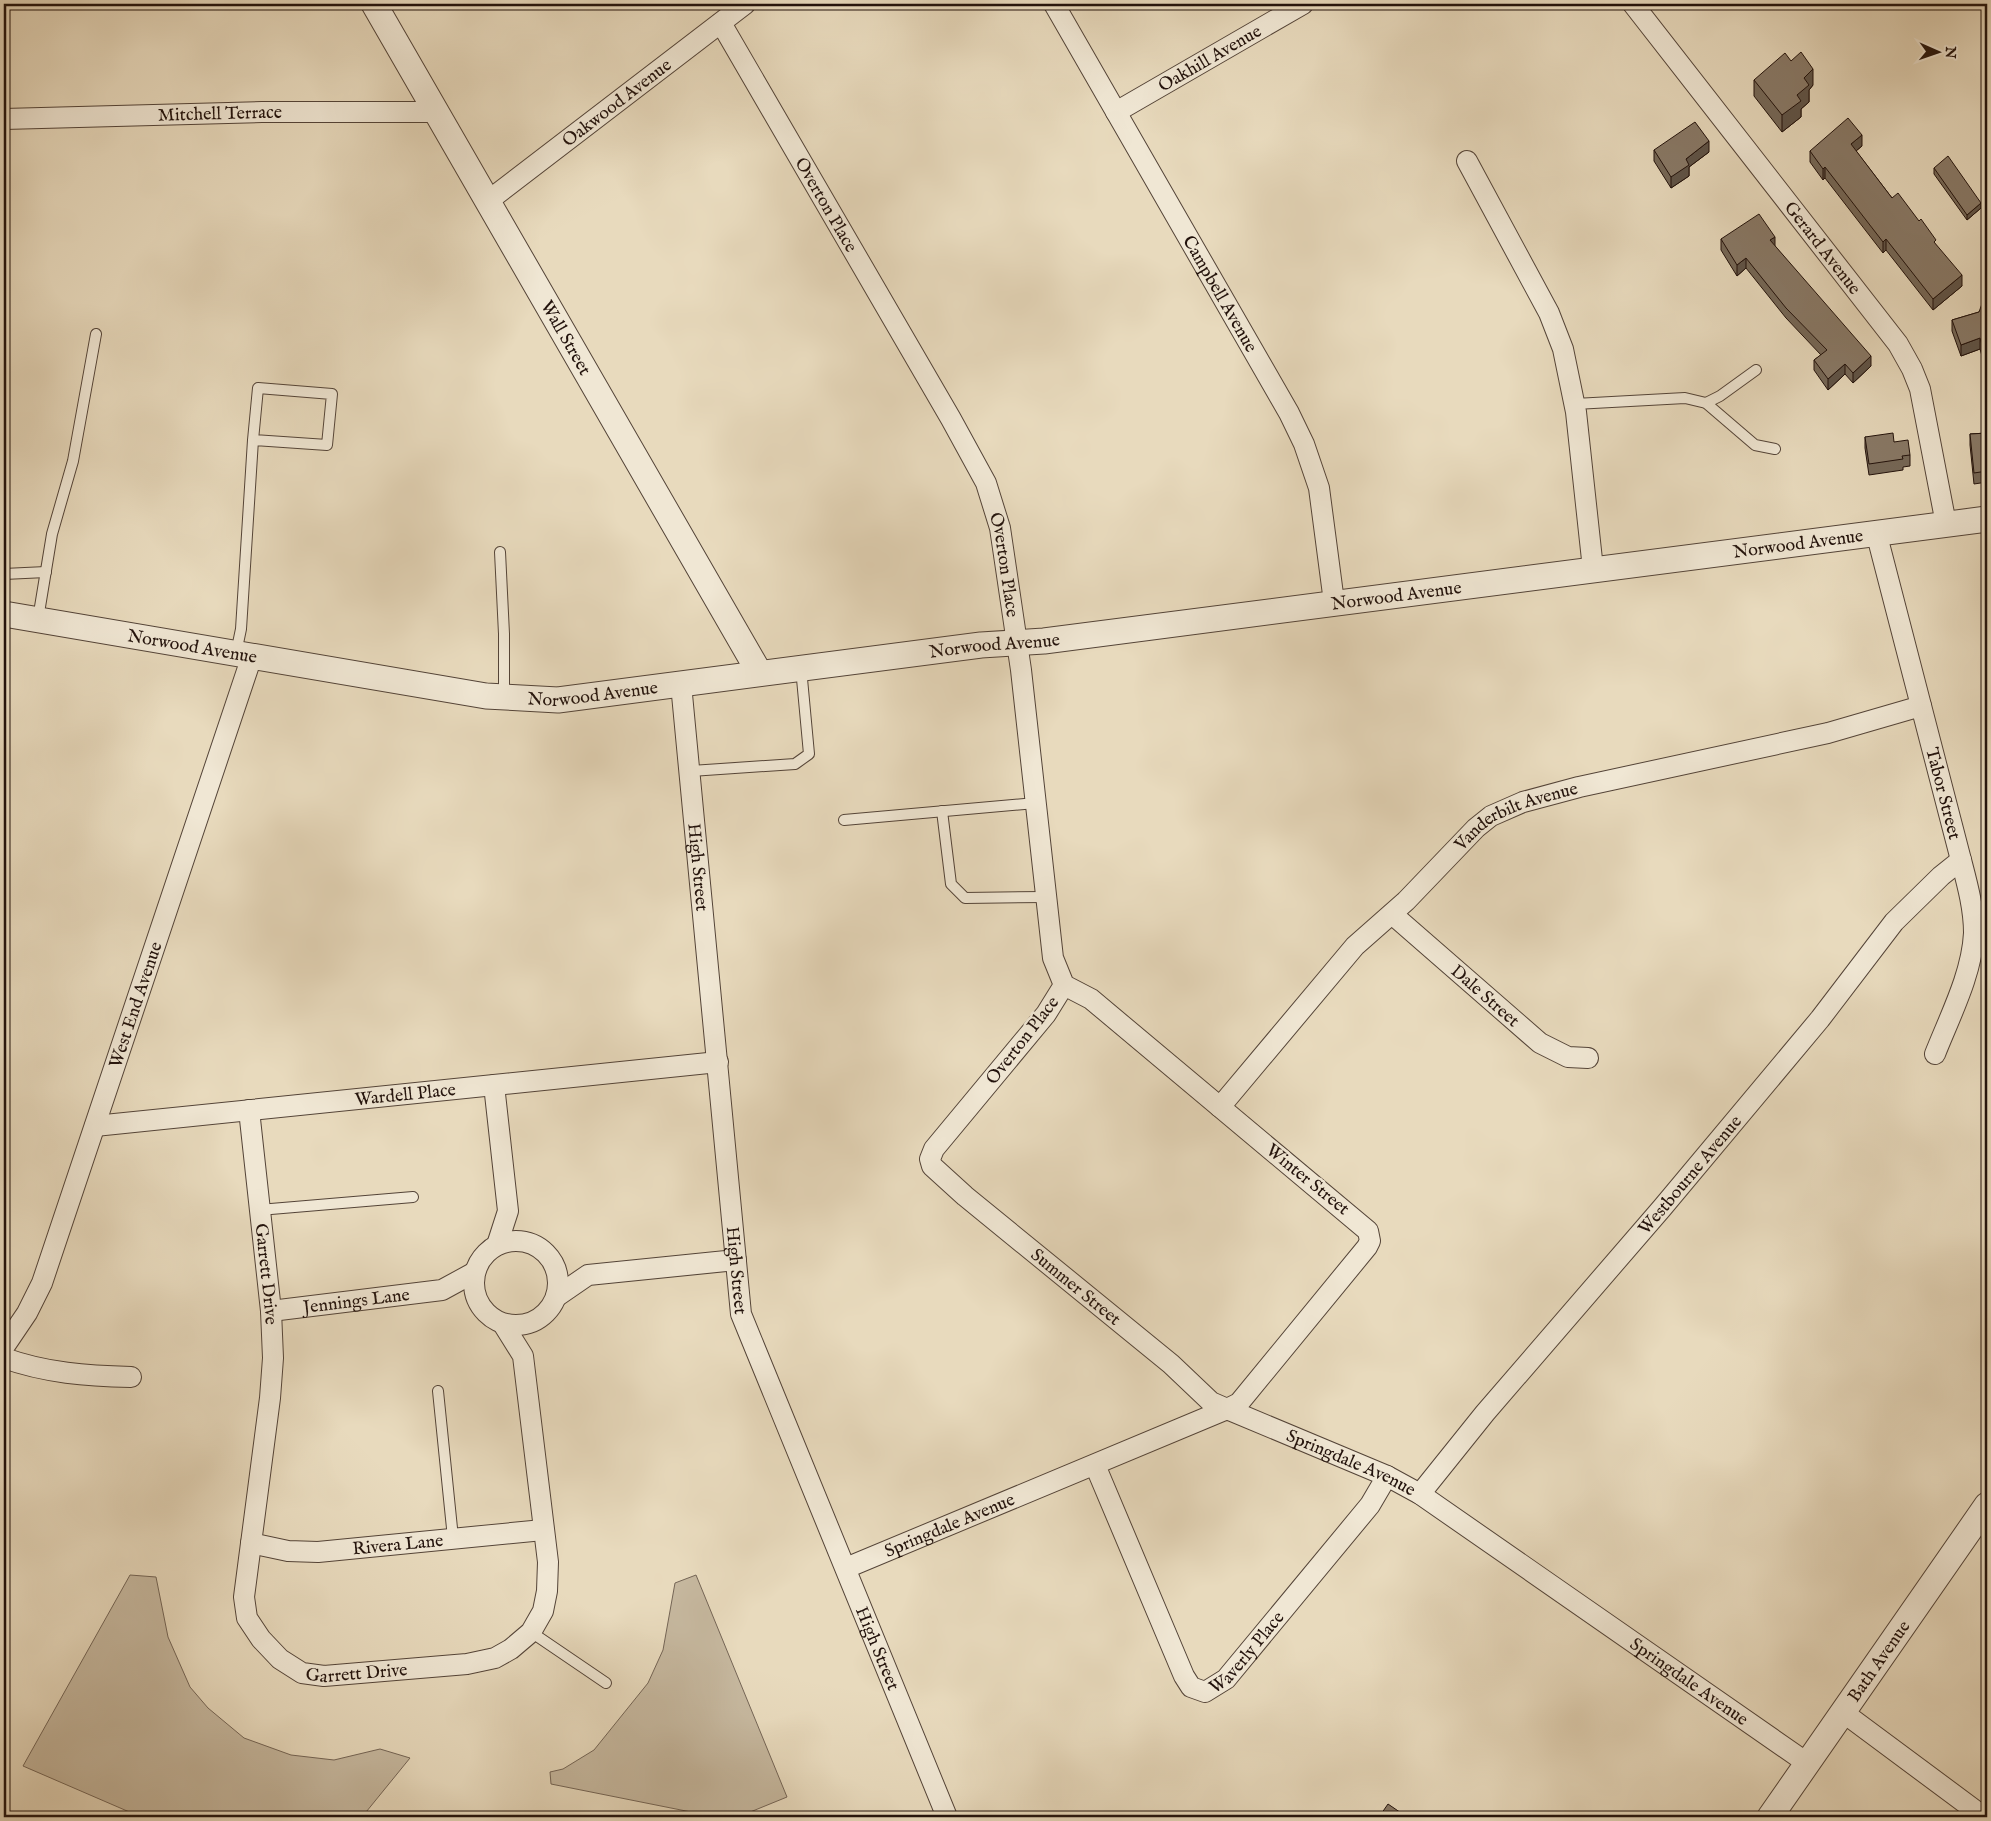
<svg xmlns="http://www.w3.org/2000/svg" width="1991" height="1821" font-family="'IM FELL English',serif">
  <rect width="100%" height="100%" fill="#e8dabd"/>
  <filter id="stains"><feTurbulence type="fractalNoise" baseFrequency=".004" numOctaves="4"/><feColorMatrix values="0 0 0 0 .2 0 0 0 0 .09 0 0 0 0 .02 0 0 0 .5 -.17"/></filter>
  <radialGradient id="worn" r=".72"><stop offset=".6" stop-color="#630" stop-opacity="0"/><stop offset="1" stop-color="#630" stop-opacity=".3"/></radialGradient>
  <g fill="#c6b89f" stroke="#746556">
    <path d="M130,1575L156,1577L168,1637L190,1687L208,1708L244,1738L291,1755L334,1760L380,1749L410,1758L362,1817H141L23,1766Z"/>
    <path d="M696,1575L787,1797L738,1817H716L551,1784L550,1772L563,1769L594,1750L648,1683L663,1650L675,1583Z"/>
  </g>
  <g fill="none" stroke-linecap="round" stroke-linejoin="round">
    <g stroke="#544438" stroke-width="12">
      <g id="service">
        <path d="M1706,403L1720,396L1756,370"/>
        <path d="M1575,404L1685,398L1706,403L1755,445L1775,449"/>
        <path d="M500,552L504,634V697"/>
        <path d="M4,574L46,572"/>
        <path d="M38,619L52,534L73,461L96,334"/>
        <path d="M236,653L241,629L253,440L258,388L332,394L327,445L253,440"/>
        <path d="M691,771L795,764L809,754L801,668"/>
        <path d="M942,811L951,884L965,898L1046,897"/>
        <path d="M844,820L1036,803"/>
        <path d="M259,1210L413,1197"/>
        <path d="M438,1391L453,1538"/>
        <path d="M531,1632L606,1683"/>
      </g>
    </g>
    <g stroke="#544438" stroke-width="22">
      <g id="minor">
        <path id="s1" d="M1054,4L1289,413L1304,444L1319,488L1334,602"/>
        <path id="s2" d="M1633,4L1898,344L1912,369L1920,389L1946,524"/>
        <path id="s3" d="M721,23L951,419L986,483L1000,528L1021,670L1053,958L1064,985L1046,1014L934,1149L930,1159L932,1166L965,1196L1171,1364L1211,1402L1227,1409L1239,1403L1367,1247L1370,1241L1368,1231L1091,999L1064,985"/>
        <path id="s4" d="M1116,112L1303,4"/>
        <path id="s5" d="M4,119L262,112H436"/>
        <path d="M1467,161L1549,313L1563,349L1576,412L1593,569"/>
        <path id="s6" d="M488,201L745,4"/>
        <path id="s7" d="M1876,532L1961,860C1967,883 1974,908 1974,933C1972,974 1950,1016 1935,1054"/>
        <path id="s8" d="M681,684L741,1314L947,1817"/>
        <path id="s9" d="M1392,914L1540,1043L1568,1057L1588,1058"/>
        <path d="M494,1085L508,1211L497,1245"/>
        <path id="s10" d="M1220,1107L1355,946L1406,901L1476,828L1491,816L1523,802L1579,787L1828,733L1921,706"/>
        <path id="s11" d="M249,1110L271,1311L273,1358L270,1398L244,1597L247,1618L261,1639L280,1659L302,1673L324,1676L467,1664L495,1658L511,1649L531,1632L543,1611L547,1591L548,1562L523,1356L503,1324"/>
        <path id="s12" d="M95,1126L718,1062"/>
        <circle cx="516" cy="1283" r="42"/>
        <path d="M556,1297L588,1275L736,1260"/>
        <path id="s13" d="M271,1311L442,1290L475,1272"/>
        <path id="s14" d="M4,1347L27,1313L42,1283L252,656"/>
        <path d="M4,1358C46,1373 87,1376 131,1377"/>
        <path id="s15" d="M1095,1465L1184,1676L1191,1687L1205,1692L1226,1679L1370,1505L1387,1476"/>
        <path id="s16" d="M1420,1494L1485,1413L1662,1208L1820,1019L1894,922L1941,876L1961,860"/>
        <path id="s17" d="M251,1543L288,1551L318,1552L543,1530"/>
        <path id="s18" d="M846,1568L1227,1409L1387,1476L1420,1494L1807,1763"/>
        <path d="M1844,1713L1984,1817"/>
      </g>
    </g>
    <g stroke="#544438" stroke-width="27">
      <g id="tertiary">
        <path id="s19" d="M374,4L759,672"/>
        <path id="s20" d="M4,614L486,696L558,700L981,645L1044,641L1987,519"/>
        <path id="s21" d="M1770,1817L1987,1505"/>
      </g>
    </g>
    <use href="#service" stroke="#f0e7d4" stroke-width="10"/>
    <use href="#minor" stroke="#f0e7d4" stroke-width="20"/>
    <use href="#tertiary" stroke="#f0e7d4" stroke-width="25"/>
  </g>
  <g fill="#766959" stroke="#22120c">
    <path d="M1754,80L1813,85L1809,90V102L1801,109V117L1782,132L1754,96Z"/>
    <path d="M1862,146L1856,151L1892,198L1936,245L1962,286L1933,310L1886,250L1883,253L1825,178L1823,180L1810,162V151Z"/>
    <path d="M1654,150L1709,152L1689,167V176L1671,188L1654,161Z"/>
    <path d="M1934,168L1981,208L1967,220L1934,174Z"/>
    <path d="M1721,239L1775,246L1871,366L1853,383L1845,374L1828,390L1814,370V360L1821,355L1786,318L1746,268L1737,276L1721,250Z"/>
    <path d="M1987,303V370H1986L1980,349L1961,356L1952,331V320L1979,312Z"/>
    <path d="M1987,433V482L1974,484L1970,445V434Z"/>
    <path d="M1865,437L1894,442L1910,455V466L1903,467V470L1869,475L1865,448Z"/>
  </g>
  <g fill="#605549" stroke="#22120c">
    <path d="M1813,69V85L1809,90V102L1801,109V117L1782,132V115L1797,95L1804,78Z"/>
    <path d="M1862,135V146L1851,155V144Z"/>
    <path d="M1709,141V152L1689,167V176L1671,188V177L1686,159Z"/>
    <path d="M1825,167V178L1823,180V169Z"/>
    <path d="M1981,203V208L1967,220V215Z"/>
    <path d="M1775,237V247L1770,240Z"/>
    <path d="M1886,239V250L1883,253V242Z"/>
    <path d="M1746,258V268L1737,276V265Z"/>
    <path d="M1962,275V286L1933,310V299Z"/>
    <path d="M1980,338V349L1961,356V345Z"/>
    <path d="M1871,356V366L1853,383V373Z"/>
    <rect x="1986" y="359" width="1" height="11"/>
    <path d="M1845,364V374L1828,390V379Z"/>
  </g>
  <g fill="#897a68" stroke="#22120c">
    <path d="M1801,52L1813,69L1804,78L1809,85L1797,95L1801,101L1782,115L1754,80L1785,53L1791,61Z"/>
    <path d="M1848,118L1862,135L1851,144L1892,198L1898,193L1919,221L1921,219L1936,240L1934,242L1962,275L1933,299L1886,239L1883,242L1825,167L1823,169L1810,151Z"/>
    <path d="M1695,122L1709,141L1686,159L1689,165L1671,177L1654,150Z"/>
    <path d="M1948,156L1981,203L1967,215L1934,168Z"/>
    <path d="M1759,214L1775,237L1770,240L1871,356L1853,373L1845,364L1828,379L1814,360L1827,350L1786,308L1746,258L1737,265L1721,239Z"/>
    <path d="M1983,301L1987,303V359H1986L1980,338L1961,345L1952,320L1979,312Z"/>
    <path d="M1893,433L1894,442L1908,440L1910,455L1902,456L1903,459L1869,464L1865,437Z"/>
    <path d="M1987,433V471L1974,473L1970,434Z"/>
    <path d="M1388,1804L1407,1817H1379Z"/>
  </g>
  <g text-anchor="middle" stroke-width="5" stroke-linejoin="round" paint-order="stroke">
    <g font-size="18" fill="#22120c" stroke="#f0e7d4">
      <text dy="6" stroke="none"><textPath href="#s4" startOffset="108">Oakhill Avenue</textPath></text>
      <text dy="6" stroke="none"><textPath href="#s6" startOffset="162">Oakwood Avenue</textPath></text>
      <text dy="6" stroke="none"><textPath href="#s5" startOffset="216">Mitchell Terrace</textPath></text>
      <text dy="6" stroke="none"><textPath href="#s3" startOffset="210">Overton Place</textPath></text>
      <text dy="6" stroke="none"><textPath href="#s2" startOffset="309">Gerard Avenue</textPath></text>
      <text dy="6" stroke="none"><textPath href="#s1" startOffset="334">Campbell Avenue</textPath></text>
      <text dy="6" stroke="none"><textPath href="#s19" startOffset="385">Wall Street</textPath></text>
      <text dy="6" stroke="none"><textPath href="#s20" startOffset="1811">Norwood Avenue</textPath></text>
      <text dy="6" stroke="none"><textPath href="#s3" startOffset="615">Overton Place</textPath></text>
      <text dy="6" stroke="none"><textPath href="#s20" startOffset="1406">Norwood Avenue</textPath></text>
      <text dy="6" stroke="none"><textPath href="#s20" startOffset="1001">Norwood Avenue</textPath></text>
      <text dy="6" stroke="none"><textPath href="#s20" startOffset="191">Norwood Avenue</textPath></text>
      <text dy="6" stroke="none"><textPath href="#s20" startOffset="596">Norwood Avenue</textPath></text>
      <text dy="6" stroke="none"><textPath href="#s7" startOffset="270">Tabor Street</textPath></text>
      <text dy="6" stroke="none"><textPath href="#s10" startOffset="421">Vanderbilt Avenue</textPath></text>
      <text dy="6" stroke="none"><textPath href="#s8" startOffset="184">High Street</textPath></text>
      <text dy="6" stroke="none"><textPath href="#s9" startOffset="124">Dale Street</textPath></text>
      <text dy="6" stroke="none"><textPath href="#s14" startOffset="368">West End Avenue</textPath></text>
      <text transform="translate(1022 1040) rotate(-52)" y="6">Overton Place</text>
      <text dy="6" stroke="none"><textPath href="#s12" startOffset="312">Wardell Place</textPath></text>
      <text dy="6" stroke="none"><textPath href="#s16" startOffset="418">Westbourne Avenue</textPath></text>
      <text transform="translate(1308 1179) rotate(39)" y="6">Winter Street</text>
      <text dy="6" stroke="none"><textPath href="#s8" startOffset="589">High Street</textPath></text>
      <text dy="6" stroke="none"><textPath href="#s11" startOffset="165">Garrett Drive</textPath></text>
      <text dy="6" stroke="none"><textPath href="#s3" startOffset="1456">Summer Street</textPath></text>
      <text dy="6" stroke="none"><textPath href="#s13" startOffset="86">Jennings Lane</textPath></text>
      <text dy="6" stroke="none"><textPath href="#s18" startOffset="548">Springdale Avenue</textPath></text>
      <text dy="6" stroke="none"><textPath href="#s18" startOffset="112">Springdale Avenue</textPath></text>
      <text dy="6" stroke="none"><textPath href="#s17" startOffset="148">Rivera Lane</textPath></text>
      <text dy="6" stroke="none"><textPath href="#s8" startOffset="994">High Street</textPath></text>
      <text dy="6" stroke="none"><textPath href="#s15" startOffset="315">Waverly Place</textPath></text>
      <text dy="6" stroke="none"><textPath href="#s21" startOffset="190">Bath Avenue</textPath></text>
      <text dy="6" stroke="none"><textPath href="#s11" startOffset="645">Garrett Drive</textPath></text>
      <text dy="6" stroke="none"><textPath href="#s18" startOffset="952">Springdale Avenue</textPath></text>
    </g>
  </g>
  <rect width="1991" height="1821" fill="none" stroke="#e8dabd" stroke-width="20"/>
  <rect x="5" y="5" width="1981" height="1811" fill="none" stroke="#22120c" stroke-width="2.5"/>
  <rect x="10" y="10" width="1971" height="1801" fill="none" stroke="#22120c"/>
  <g transform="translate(1938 52) rotate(92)" stroke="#f0e7d4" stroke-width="4" paint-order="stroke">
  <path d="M0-4L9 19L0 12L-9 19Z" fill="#22120c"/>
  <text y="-8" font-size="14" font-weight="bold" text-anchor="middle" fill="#22120c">N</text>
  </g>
  <rect width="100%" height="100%" filter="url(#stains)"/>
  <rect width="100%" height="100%" fill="url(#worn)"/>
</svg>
